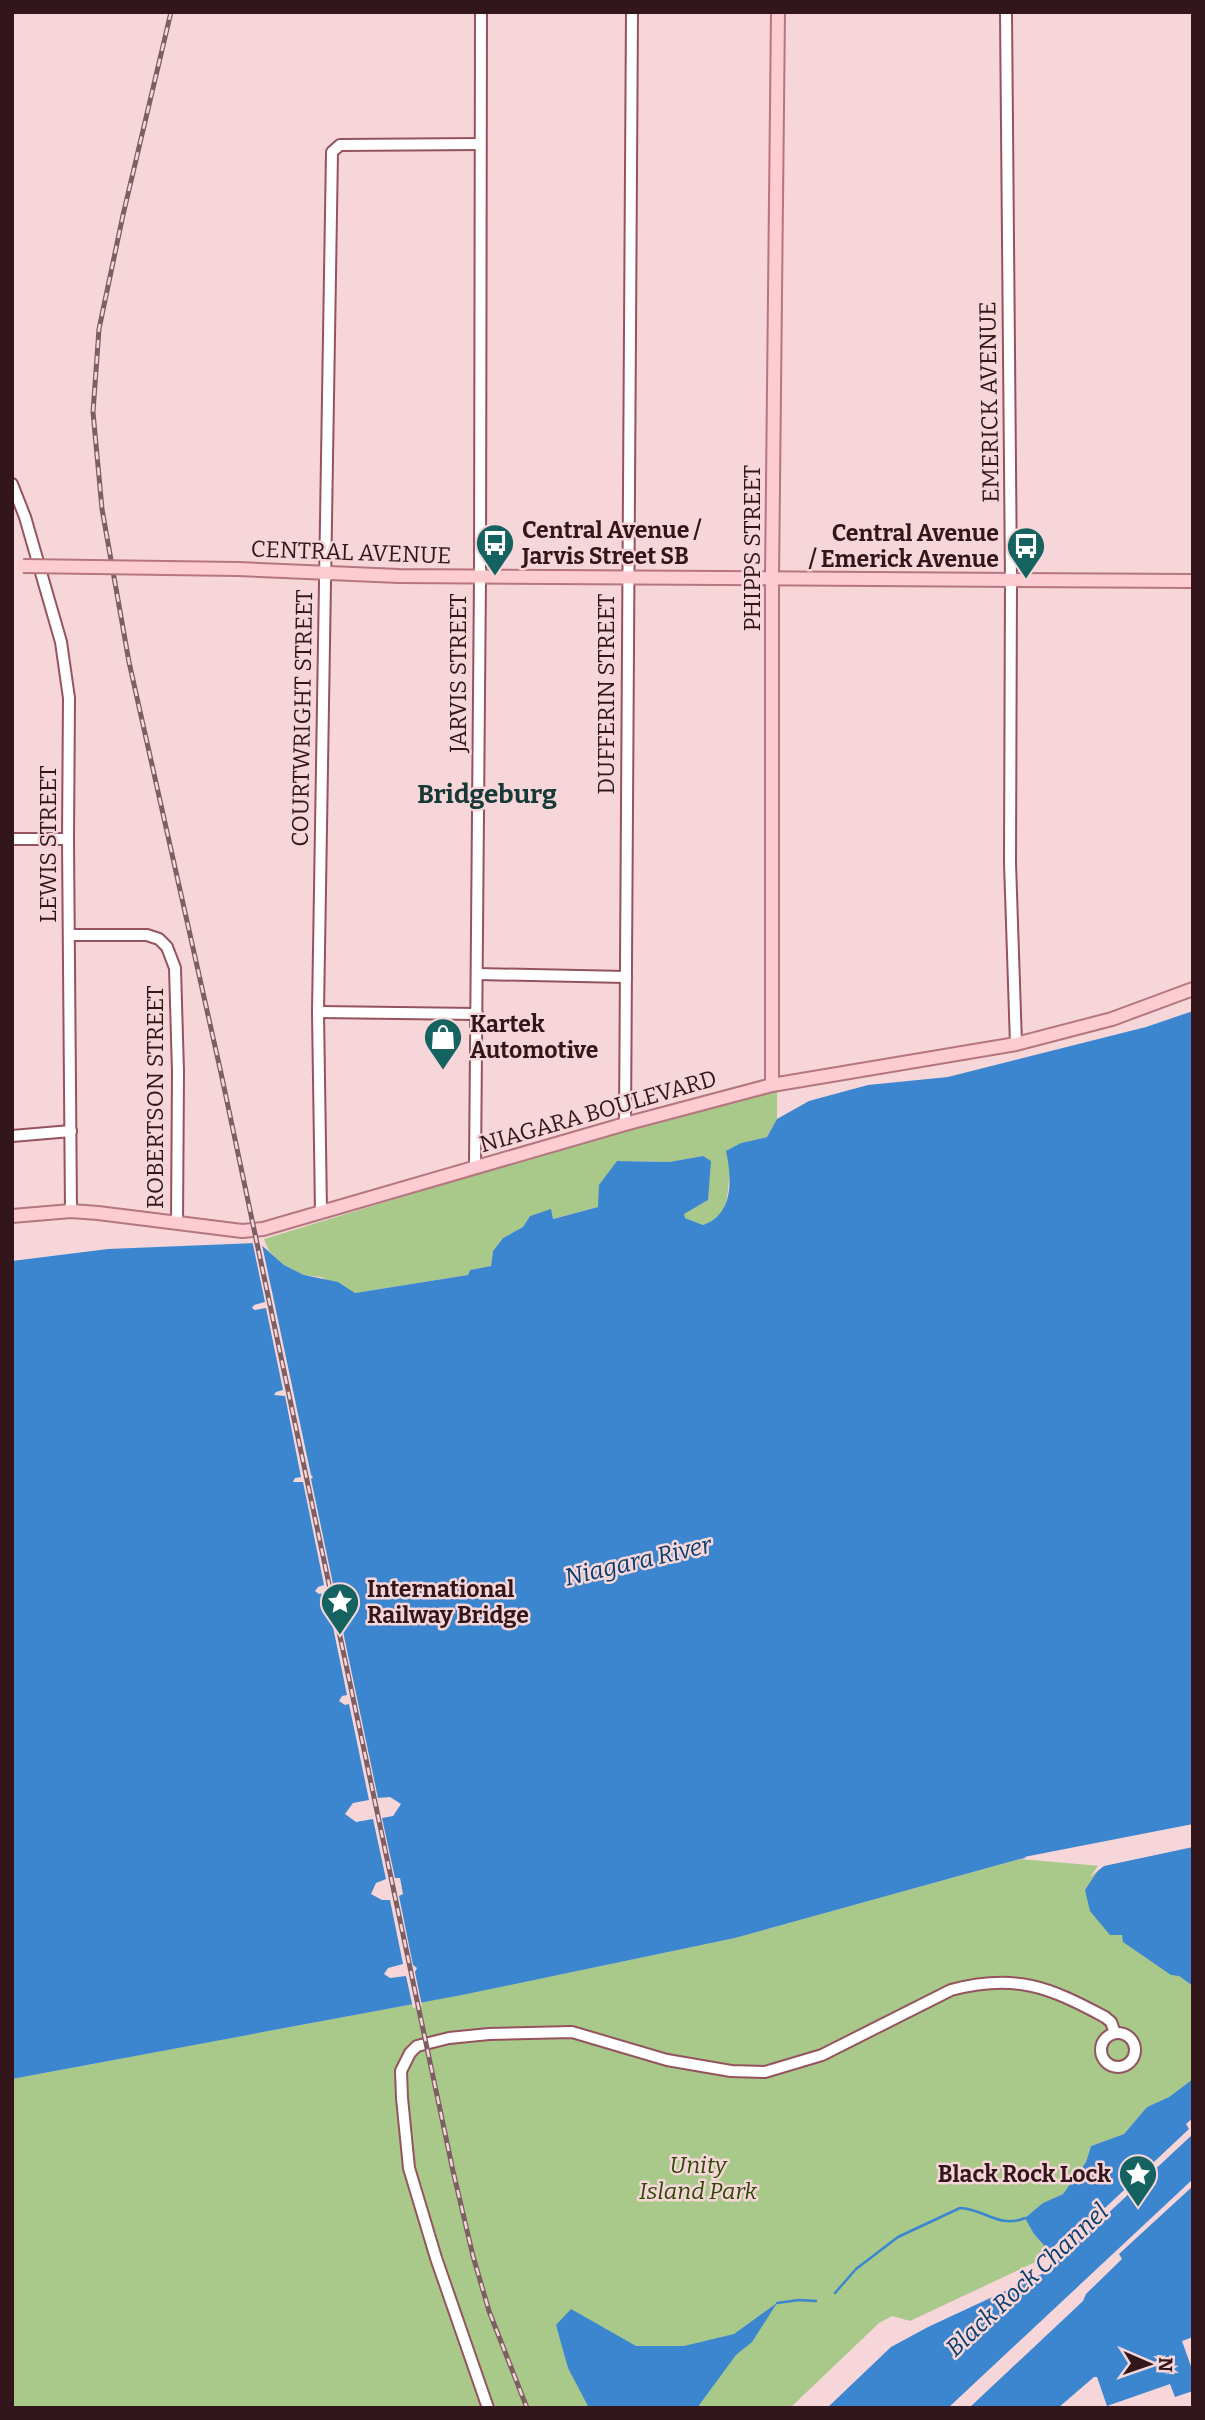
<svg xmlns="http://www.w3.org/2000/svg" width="1205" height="2420" font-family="Bitter,serif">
  <rect width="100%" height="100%" fill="#f6d6d9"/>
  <g fill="#a8c98a">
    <path d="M777,1088V1119L767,1137L741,1143C737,1151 733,1160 731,1169C725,1194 733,1215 703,1225L685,1218L683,1214L708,1200L703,1156L669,1162L617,1161L603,1182L598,1207L552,1219L551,1210L530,1216L523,1227L503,1238L493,1251L491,1266L470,1270L468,1275L355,1293L321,1277L304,1275L284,1265L269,1251L264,1239L691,1109Z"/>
    <path d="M1020,1859L1101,1866L1122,1935L1193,1986V2079L1169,2097L1147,2107L1124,2134L1091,2146L1086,2162L1063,2194L1043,2203L1034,2234L1049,2251L1044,2258L910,2321L892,2316L879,2323L790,2408H12V2079L461,1995L735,1938Z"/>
  </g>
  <g fill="#3c86d0">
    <path d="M1193,1011V1825L1020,1859L735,1938L462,1995L12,2079V1261L108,1249L259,1243L284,1265L304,1275L338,1282L355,1293L468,1275L470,1270L491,1266L493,1251L503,1238L523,1227L530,1216L551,1209L553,1219L598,1207L599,1185L617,1161L669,1162L703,1156L711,1161L708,1200L684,1214L685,1218L703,1225C734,1215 732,1178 726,1151L741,1143L767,1137L777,1119L809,1101L868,1085L948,1077L1146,1027Z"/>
    <path d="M1193,1844V1986L1179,1976L1171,1975L1123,1942L1122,1935H1110L1090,1911L1085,1890L1101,1866L1168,1852L1176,1847Z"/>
    <path d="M1193,2079V2337L1182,2341L1193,2372V2391L1175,2397L1170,2384L1107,2406L1097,2377H1094L1058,2408H827L891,2347L928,2327L1044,2273V2258L1049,2251L1034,2234L1025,2218L1043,2203L1063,2194L1086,2162L1091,2146L1124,2134L1147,2107L1169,2097Z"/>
    <path d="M777,2303L752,2342L736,2355L697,2408H589L568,2368L556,2325L571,2309L636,2346H684L734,2334Z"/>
  </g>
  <g fill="#f6d6d9">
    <path d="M259,1239L261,1240L311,1475L313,1477L311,1479L378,1798L390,1797L401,1804L393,1816L382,1818L395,1878H400L403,1894L399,1896L413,1965L417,1968L415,1972L422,2006L413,2008L406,1976L390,1978L384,1974L388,1968L403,1964L390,1900H382L371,1894L376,1883L386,1879L373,1819L356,1822L345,1814L353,1803L369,1800L349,1704L345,1705L339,1701L342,1696L347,1695L326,1593L319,1594L315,1591L318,1587L324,1585L303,1482H293L295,1478L301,1477L285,1396L274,1395L276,1392L283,1390L266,1308L255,1310L252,1308L254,1305L265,1302L252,1240Z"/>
    <path d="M1193,1824V1829L1033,1860L1024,1857Z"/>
    <path d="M1193,1840V1847L1104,1866L1090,1877L1100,1863L1167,1849L1175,1844Z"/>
    <path d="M1193,2118V2134L1044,2273V2258L1049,2251L1084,2218L1089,2223L1189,2129L1186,2124Z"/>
    <path d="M1193,2179V2186L1119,2254L1122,2259L1086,2294L1083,2301L969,2408H948Z"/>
  </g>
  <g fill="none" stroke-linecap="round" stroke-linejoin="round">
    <g stroke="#3c86d0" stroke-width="2.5">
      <path d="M835,2293L856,2269L898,2237L960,2208C985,2209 999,2229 1025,2218"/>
      <path d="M777,2303L799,2300L816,2301"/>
    </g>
    <g stroke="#95535d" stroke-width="14">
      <g id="minor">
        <path d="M1006,12L1011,580L1010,863L1016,1044"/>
        <path d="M12,484L25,517L61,642L69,698L68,839L71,1211"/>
        <path d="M12,839H68"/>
        <path d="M69,935H147L159,939L167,947L175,968L178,1072L177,1223"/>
        <path d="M478,974L626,977"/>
        <path d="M318,1012L477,1014"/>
        <path d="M625,1124L632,12"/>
        <path d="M12,1136L71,1131"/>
        <path d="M475,1167L480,577L481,12"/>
        <path d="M321,1212L318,1012L332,152L340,145L480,144"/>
        <circle cx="1118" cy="2050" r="17"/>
        <path d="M488,2408L436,2258L409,2168L402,2098L401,2071L410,2053L417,2046L449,2038L489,2034L572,2032L667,2060L731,2071L765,2072L822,2055L951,1990C1016,1973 1049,1987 1105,2017L1111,2022L1115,2033"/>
      </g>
    </g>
    <g stroke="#b5767e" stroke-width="16">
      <g id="major">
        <path d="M238,569L399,576L1193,581"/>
        <path d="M772,1085V578L778,12"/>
        <path d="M12,1216L71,1211L98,1213L242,1231L263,1229L625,1124L772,1085L1016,1044L1112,1019L1193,989"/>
      </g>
    </g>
    <use href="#minor" stroke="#fff" stroke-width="10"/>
    <use href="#major" stroke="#fdccd2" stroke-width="12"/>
    <g stroke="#7c5e63" stroke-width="5">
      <path id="rail" d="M171,12L123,215L99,329L93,412L102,509L129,662L221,1073L453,2171L473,2256L489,2311L527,2408"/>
    </g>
    <use href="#rail" stroke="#f6d6d9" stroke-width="2.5" stroke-dasharray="8" stroke-linecap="butt"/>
    <g stroke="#b5767e" stroke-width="16" stroke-linecap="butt">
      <path id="major-bridge" d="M23,566L238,569"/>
    </g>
    <use href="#major-bridge" stroke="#fdccd2" stroke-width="12"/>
  </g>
  <defs>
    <g id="bus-pin" transform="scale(2.0125)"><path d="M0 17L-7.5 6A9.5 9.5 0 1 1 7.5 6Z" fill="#146360" stroke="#f6d6d9"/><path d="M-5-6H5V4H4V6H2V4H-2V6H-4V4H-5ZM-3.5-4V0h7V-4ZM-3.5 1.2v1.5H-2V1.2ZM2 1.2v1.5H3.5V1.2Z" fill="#fff"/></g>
    <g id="shop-pin" transform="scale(2.0125)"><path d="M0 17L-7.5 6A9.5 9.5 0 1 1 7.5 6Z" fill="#146360" stroke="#f6d6d9"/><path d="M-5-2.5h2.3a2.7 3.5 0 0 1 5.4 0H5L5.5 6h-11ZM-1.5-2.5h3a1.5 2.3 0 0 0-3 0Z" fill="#fff"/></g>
    <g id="sight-pin" transform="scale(2.0125)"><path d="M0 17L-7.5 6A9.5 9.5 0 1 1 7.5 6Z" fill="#146360" stroke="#f6d6d9"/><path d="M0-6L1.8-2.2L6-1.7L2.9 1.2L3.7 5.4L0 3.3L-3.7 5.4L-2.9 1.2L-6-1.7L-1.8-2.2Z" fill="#fff"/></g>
  </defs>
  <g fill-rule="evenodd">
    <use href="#bus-pin" x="495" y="543"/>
    <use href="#bus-pin" x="1026" y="546"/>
    <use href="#shop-pin" x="443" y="1037"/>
    <use href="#sight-pin" x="340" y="1602"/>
    <use href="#sight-pin" x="1138" y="2174"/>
  </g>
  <g text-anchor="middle" stroke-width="5" stroke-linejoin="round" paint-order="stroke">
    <g font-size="23" fill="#32161b" stroke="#f6d6d9">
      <text transform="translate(989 402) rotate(-91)" y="8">EMERICK AVENUE</text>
      <text transform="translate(752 548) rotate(-90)" y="8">PHIPPS STREET</text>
      <text transform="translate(351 552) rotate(2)" y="8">CENTRAL AVENUE</text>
      <text transform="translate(458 673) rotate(-90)" y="8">JARVIS STREET</text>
      <text transform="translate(606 694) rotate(-90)" y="8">DUFFERIN STREET</text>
      <text transform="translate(302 718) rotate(-89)" y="8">COURTWRIGHT STREET</text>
      <text transform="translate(48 844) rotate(-90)" y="8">LEWIS STREET</text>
      <text transform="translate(155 1097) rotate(-90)" y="8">ROBERTSON STREET</text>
      <text transform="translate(598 1111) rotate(-16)" y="8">NIAGARA BOULEVARD</text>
    </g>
    <g font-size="23" font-weight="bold" fill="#32161b" stroke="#f6d6d9" text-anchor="start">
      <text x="522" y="538">Central Avenue /<tspan x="522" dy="26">Jarvis Street SB</tspan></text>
      <text x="999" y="541" text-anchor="end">Central Avenue<tspan x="999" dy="26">/ Emerick Avenue</tspan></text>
      <text x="470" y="1032">Kartek<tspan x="470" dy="26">Automotive</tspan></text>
      <text x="367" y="1597">International<tspan x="367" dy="26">Railway Bridge</tspan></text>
      <text x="1111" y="2182" text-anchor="end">Black Rock Lock</text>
    </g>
    <g font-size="23" font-style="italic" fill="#2d4a04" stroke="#f6d6d9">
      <text x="698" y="2173">Unity<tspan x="698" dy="26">Island Park</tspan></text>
    </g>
    <g font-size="24" font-style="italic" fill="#053d6d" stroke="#f6d6d9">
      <text transform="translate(638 1561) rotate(-13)" y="8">Niagara River</text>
      <text transform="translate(1027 2280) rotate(-43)" y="8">Black Rock Channel</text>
    </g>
    <g font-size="26" font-weight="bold" fill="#163837" stroke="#f6d6d9">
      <text x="487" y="803">Bridgeburg</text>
    </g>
  </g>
  <rect width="1205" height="2420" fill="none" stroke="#32161b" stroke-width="28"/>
  <g transform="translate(1149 2364) rotate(92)" stroke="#f6d6d9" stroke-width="5" paint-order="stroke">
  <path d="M0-5L12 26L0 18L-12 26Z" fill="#32161b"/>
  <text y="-10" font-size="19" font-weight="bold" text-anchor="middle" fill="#32161b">N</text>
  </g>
</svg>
